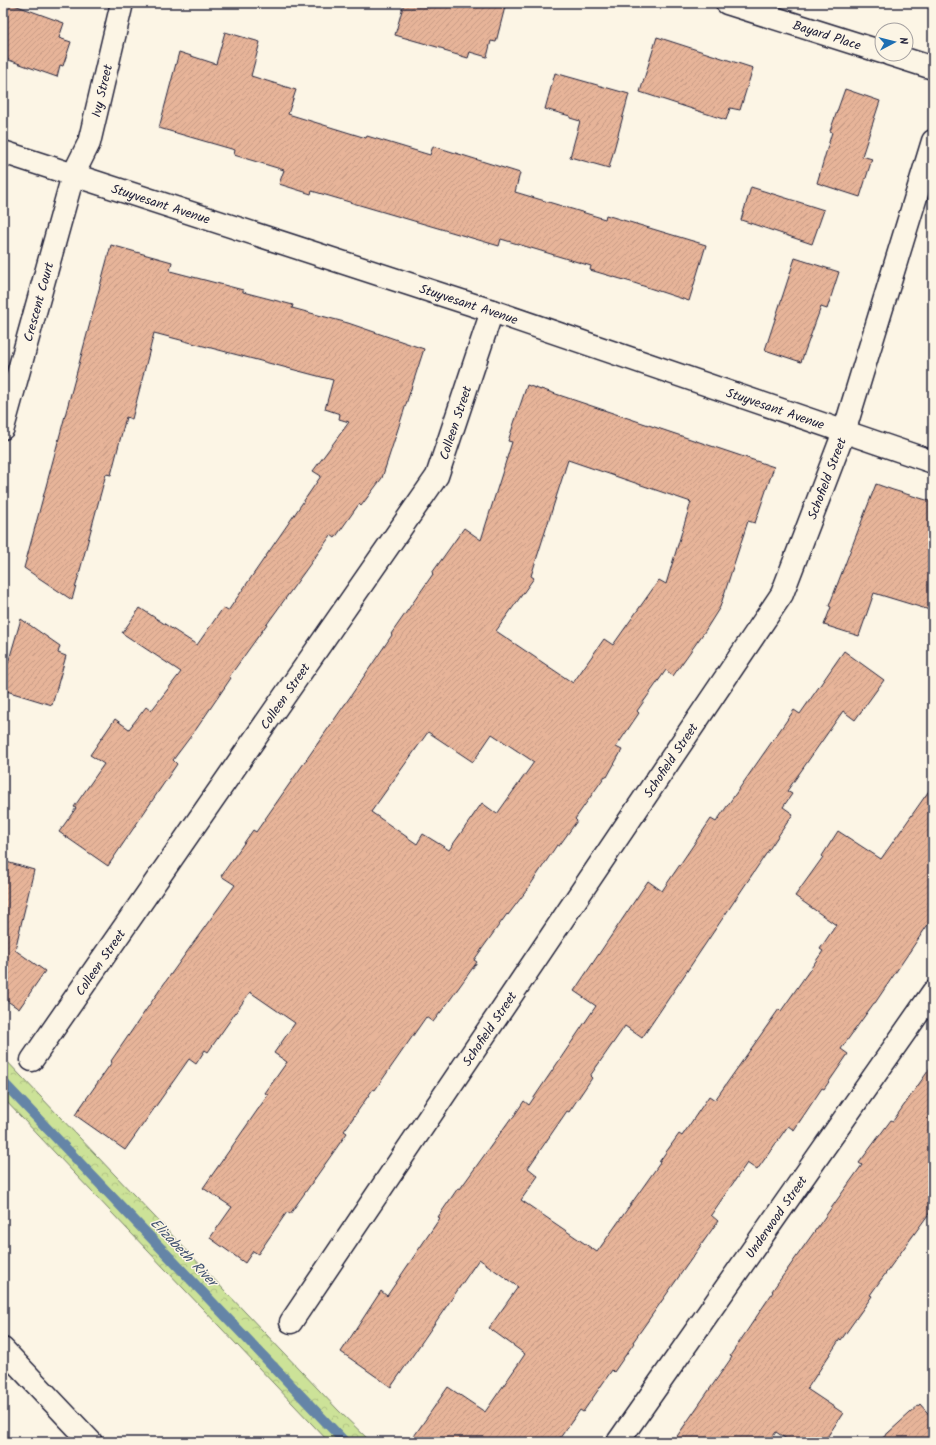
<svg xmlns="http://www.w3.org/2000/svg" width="936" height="1445" font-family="Kalam,sans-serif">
  <defs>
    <pattern id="forest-crowns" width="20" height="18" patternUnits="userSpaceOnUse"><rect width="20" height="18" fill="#cce298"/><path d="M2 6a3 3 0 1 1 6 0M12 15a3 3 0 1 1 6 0" fill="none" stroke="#afc284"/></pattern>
    <pattern id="building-hatch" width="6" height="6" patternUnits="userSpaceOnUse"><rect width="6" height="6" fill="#e7b499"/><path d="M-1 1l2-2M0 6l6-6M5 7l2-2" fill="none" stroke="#c69a85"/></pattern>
  </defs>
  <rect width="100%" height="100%" fill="#fcf5e5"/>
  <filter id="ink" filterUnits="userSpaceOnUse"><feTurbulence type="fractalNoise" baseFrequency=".025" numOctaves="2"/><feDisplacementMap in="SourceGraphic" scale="8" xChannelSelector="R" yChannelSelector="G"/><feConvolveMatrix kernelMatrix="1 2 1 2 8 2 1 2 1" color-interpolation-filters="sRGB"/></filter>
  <g filter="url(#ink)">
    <path fill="url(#forest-crowns)" stroke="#77826a" d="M3,1057L338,1410L371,1442H329L3,1098Z"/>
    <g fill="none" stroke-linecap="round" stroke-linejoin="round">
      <path stroke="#6585a7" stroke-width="10" d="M3,1082L345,1442"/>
    </g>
    <g fill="url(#building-hatch)" stroke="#22223b" fill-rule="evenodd">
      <path d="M3,3H9L64,23L59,38L71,42L63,66L60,65L57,77L3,58Z"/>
      <path d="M404,3H506L496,42L491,41L487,57L470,52L468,58L444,51V49L395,35Z"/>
      <path d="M225,32L260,42L251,76L296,90L288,114L366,138L367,136L430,155L433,146L520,173L515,192L605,219L606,215L706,245L689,301L631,282L590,270L591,266L501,239L499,246L312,191L311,194L279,184L284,170L234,155L235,150L159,128L179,52L216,64Z"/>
      <path d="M657,37L753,68L740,110L730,108L726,120L640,92Z"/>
      <path d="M555,73L629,94L609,168L570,157L580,121L570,118V116L545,109Z"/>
      <path d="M845,89L880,101L862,156L872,159L860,197L817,183L832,132L830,131Z"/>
      <path d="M751,187L824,210L812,244L741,220Z"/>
      <path d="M111,245L172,262L170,271L243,290V292L293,305L292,308L348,323L424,349L382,478L361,506L359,504L335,538L331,535L229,677L231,678L197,728L173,760L177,764L108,866L59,832L76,808L74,807L104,764L90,755L115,719L129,729L146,707L151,711L181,672L122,633L140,608L197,645L223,608L228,611L321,476L313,471L349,422L339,419L340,414L325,409L333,380L154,333L132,419L126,417L111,475L106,474L72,600L24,568Z"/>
      <path d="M795,258L839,272L827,309L821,307L801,362L765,350Z"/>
      <path d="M527,385L541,390V389L774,467L755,523L748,521L720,607L705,631L673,676L666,670L637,711L639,713L616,747L622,750L607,777L605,776L575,819L577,821L559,846L557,845L527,890L508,915L507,914L474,960L477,962L447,1004L433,1022L426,1017L375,1090L373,1089L344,1131L347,1133L290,1214L287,1212L258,1254L253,1251L245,1263L210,1238L232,1207L203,1188L268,1095L265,1093L287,1062L274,1053L295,1023L250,992L208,1052L205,1050L196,1064L189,1059L125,1150L75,1115L112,1062L111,1061L161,988L235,885L221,876L253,830L256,832L350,697L392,635L391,634L433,574L432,573L464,528L481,540L512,442L508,441ZM568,460L691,502L666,584L659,580L613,645L604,639L573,683L496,631L534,578L531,576ZM428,732L473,762L492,734L534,762L497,814L482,803L449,850L423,834L417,844L371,812Z"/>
      <path d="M876,484L893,490L933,502V611L874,593L859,636L824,625L831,607L829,606Z"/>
      <path d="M21,619L60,646L58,653L66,656L52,705L3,690V680Z"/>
      <path d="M844,651L884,680L855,720L843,711L787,791L792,794L783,807L793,814L642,1038L625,1026L590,1076L592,1078L569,1112L567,1111L528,1168L538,1176L521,1200L597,1252L660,1163L659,1162L679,1134L682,1136L709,1096L715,1100L779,1009L781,1011L823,951L820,949L836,925L795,896L823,857L822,856L838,831L881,859L933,785V917L875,1003H874L841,1049L848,1054L824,1089L822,1088L794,1130L788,1126L757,1170L747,1163L711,1215L718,1221L633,1342L634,1343L614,1372L612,1370L583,1412L580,1410L557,1442H410L448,1387L485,1412L517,1366L525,1354L489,1328L518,1287L479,1259L391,1387L341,1352L381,1291L387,1296L440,1218L438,1217L458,1188L460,1189L511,1118L512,1119L524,1101L529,1105L596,1006L574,991L648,881L662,891L711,819L716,822L794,710L800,714Z"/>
      <path d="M3,861L34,870L15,950L45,971L19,1009L3,998Z"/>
      <path d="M933,1064V1208L870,1295L872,1296L841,1340L840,1339L807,1389L843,1413L824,1442H791L776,1432L769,1442H673L732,1357L730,1356L773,1292L772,1291L862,1165L859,1163L891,1120L893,1121Z"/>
      <path d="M920,1404L933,1419V1442H878Z"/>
    </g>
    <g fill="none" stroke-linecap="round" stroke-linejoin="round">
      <g stroke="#22223b" stroke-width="25">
        <g id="minor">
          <path id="s1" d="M727,3L882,52"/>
          <path d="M889,54L933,68"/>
          <path id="s2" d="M3,428L73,175L89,143L122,3"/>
          <path id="s3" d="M32,1060L437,476L492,311"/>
          <path id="s4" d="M291,1322L782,594L844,432L933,141"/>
          <path d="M3,1349L91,1442"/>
          <path id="s5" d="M618,1442L933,992"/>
        </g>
      </g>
      <g stroke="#22223b" stroke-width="25">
        <g id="secondary">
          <path id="s6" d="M3,152L492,311L933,462"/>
        </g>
      </g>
      <use href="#minor" stroke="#fcf5e5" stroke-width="22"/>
      <use href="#secondary" stroke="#fcf5e5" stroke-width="22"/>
    </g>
  </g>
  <g text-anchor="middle" stroke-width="3" stroke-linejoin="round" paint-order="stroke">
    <g font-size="13" fill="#22223b" stroke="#fcf5e5">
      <text dy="5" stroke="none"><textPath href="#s1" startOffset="105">Bayard Place</textPath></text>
      <text dy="5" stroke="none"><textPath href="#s2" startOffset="352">Ivy Street</textPath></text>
      <text dy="5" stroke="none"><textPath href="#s6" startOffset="166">Stuyvesant Avenue</textPath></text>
      <text dy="5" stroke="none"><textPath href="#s2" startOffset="131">Crescent Court</textPath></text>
      <text dy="5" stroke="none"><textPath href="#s6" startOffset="490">Stuyvesant Avenue</textPath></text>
      <text dy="5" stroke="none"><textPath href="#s6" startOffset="814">Stuyvesant Avenue</textPath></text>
      <text dy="5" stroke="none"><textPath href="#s3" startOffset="767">Colleen Street</textPath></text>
      <text dy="5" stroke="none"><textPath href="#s4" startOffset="1002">Schofield Street</textPath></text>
      <text dy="5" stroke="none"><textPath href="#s3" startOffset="443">Colleen Street</textPath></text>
      <text dy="5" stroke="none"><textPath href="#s4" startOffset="678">Schofield Street</textPath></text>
      <text dy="5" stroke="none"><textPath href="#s3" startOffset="119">Colleen Street</textPath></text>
      <text dy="5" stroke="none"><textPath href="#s4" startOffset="354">Schofield Street</textPath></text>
      <text dy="5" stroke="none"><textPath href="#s5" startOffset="275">Underwood Street</textPath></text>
    </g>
    <g font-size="14" font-style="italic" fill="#435471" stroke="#fcf5e5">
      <text transform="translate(184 1252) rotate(46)" y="5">Elizabeth River</text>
    </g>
  </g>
  <rect width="936" height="1445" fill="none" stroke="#fcf5e5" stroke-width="16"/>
  <rect x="8" y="8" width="920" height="1429" fill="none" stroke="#22223b" stroke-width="1.5" filter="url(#ink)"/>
  <g transform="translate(894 42) rotate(83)"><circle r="19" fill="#fcf5e5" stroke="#a5a1a1"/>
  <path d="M0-3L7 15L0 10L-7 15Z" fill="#1f6fb2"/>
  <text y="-6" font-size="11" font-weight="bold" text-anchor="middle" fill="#22223b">N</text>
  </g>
</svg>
